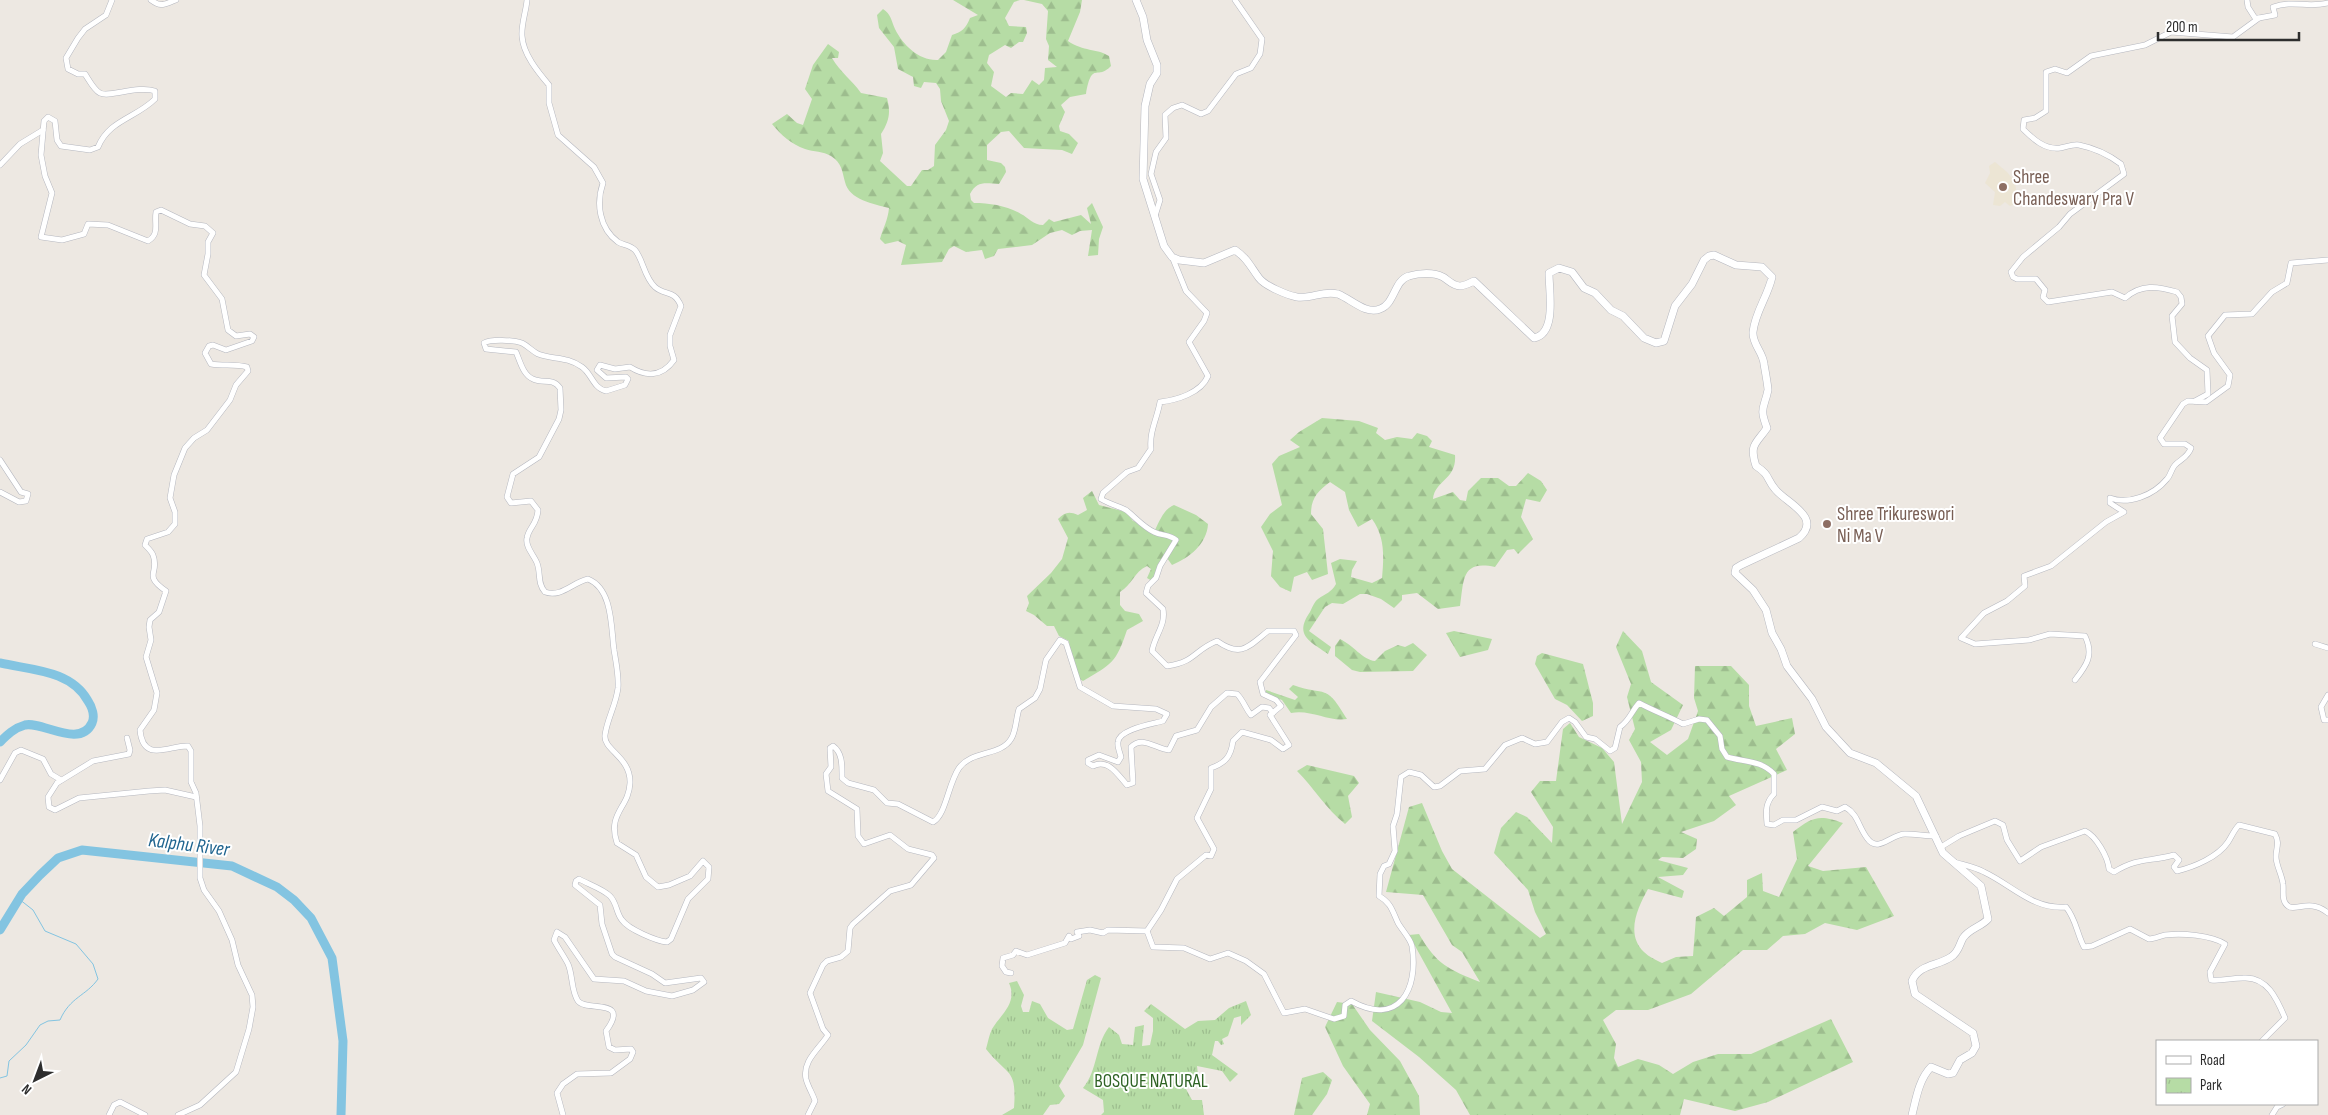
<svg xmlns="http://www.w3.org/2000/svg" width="2328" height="1115" font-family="'Sofia Sans Condensed',sans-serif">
  <defs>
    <pattern id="forest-firs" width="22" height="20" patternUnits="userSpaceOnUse" patternTransform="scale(1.25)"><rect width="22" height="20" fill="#b6dca5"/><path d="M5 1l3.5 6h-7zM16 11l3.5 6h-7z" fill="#9dbd8e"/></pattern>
    <pattern id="park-tufts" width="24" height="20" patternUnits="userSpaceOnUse" patternTransform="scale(1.25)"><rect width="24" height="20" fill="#b6dca5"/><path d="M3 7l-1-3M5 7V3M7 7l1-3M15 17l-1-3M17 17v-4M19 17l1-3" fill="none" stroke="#9dbd8e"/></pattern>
  </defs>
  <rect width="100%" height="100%" fill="#ede8e2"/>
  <path fill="#ece5d4" d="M1995,162L2007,172L2015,182L2017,196L2015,204L2010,206L2005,202L2000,206L1993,205L1995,192L1985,183L1990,173L1989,166Z"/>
  <g fill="url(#forest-firs)">
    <path d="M953,0H1020L1014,2L1005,18L1009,26L1026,27L1027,33L1023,42H1019L1011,48L1005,45L989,55L987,63L994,72L991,86L1006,97L1011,93L1023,94L1032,80L1039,85L1044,80L1045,68L1057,67L1048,60L1049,46L1046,39L1048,11L1042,4L1024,0H1082L1080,12L1068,41C1084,52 1096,48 1109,56L1111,66C1097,81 1092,60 1086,94L1070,97L1061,105L1065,112L1059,126L1060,131L1069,134L1078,143L1072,154L1062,150L1024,148L1009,131L1001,132L987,145V160L1001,163L1005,167L1006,172L999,184C984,183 977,181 970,194L971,200L974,203C990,203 1008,206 1021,214C1029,218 1033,225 1043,225L1049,219L1054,222L1081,215L1091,224L1087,208L1092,203L1103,227L1099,239L1098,255L1088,256L1092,230L1080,231L1072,235L1062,230L1050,233L1032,245L998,249L994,256L985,259L982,250L966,252L954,246L949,249L942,262L901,265L906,245L898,241L885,244L880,239C883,228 888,220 889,208C874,204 849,200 845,182C842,171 842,163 831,156C823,151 814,152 805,149C791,144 781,135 772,124L787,114L797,123L803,125L812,99L805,89L813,65L828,44L839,52L838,58H832C840,72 852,80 861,93L887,98C891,113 889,122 881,134L883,153L880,161L907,186H911L922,170H928L934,166L935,145L946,130L949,121L941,101L940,89L936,83L924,82L921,88L914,86L913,77L898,69L894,47L879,28L877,15L883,9C891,14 891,20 895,29C903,45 919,61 938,60L946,52L952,35C962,32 966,28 970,18L978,15Z"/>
    <path d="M1322,418L1359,421L1378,428L1376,433L1385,440L1397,437L1412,439L1417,433L1427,436L1432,441L1429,447L1455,455C1457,480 1435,480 1433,499L1453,492L1460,500L1466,501L1468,491L1481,478H1498L1509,486H1516L1528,473L1541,481L1547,490L1540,502L1526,499L1521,517L1533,539L1518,554L1514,549L1507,550L1495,567C1461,560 1464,580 1460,606L1438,609L1417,593L1402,595V600L1394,608L1381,599L1367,594H1360L1343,604L1332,603L1325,607L1309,631L1331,647L1328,654C1309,641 1294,635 1310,612C1312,608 1314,602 1318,599C1326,593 1331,593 1336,584L1331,563L1340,559L1357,561L1352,570L1351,577L1372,583L1382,578C1384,556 1385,537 1372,519L1358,527L1349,510L1345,492L1330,482C1318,491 1311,498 1311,514L1323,529L1328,574L1312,580L1307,572L1294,577L1291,592L1280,587L1271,576L1273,551L1261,527L1270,514L1282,505L1272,464L1279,456L1300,447L1290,440L1299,432Z"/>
    <path d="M1092,491L1099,505L1126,512L1133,521L1142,523L1148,530L1172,538L1174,542L1152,581L1147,578L1151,569L1147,566C1134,572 1132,585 1120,592V605L1125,611L1139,614L1143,621L1127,630C1116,663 1112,664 1083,681C1065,671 1071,657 1069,641L1059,636L1054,626H1047L1034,615L1026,611L1029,603L1027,596L1051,573L1062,559L1068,538L1058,519C1065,512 1069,511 1078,515L1087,510L1083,498Z"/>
    <path d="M1174,505L1196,515L1208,524C1207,544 1189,558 1172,565L1167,558L1178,540L1173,535L1155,530C1160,520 1164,509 1174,505Z"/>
    <path d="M1454,631L1492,639L1488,650L1460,657L1446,633Z"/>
    <path d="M1623,631L1642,651L1651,682L1683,705L1671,730L1650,742L1667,755L1688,739L1698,711L1694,698L1695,666H1731L1749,685V706L1756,726L1792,718L1795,734L1776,749L1787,770L1729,796L1736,805L1714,821L1681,832L1697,839L1696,849L1683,858L1662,857L1658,860L1688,868L1683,875L1658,877L1684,891L1682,898L1648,889C1638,907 1625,934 1644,952C1649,957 1656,960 1662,963L1676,957L1693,956L1696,917L1714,908L1724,916L1747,897V880L1762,873L1763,891L1779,897L1797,859L1793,832C1812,817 1819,814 1843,823L1808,866L1823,871L1866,867L1894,916L1857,930L1825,923L1805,934L1783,936L1767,950H1743L1691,994L1648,1010H1616L1603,1020L1616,1044L1614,1058L1618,1067L1638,1059L1659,1065L1673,1074L1693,1062L1718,1054H1751L1831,1019L1853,1062L1768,1102L1735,1111L1684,1099L1680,1115H1470L1456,1090L1419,1057L1372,1021L1376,992L1420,1002L1441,1012L1452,1013L1409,935L1419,934C1437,965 1448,969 1480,982L1462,952L1452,945L1423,895L1386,892L1409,807L1422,803L1442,851L1452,869L1540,938L1546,934L1535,912L1528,890L1494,853L1501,828L1516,812L1527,817L1552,843L1553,827L1531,792L1540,781H1556L1563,729L1570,723L1579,737L1602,748L1614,762L1622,824L1642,782L1641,762L1629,740L1635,729L1627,697L1631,684L1616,647Z"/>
    <path d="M1340,639C1353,645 1363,660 1375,661L1385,651L1398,645L1405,647L1413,643L1427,655L1413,671L1360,672L1352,670L1335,656V646Z"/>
    <path d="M1542,653L1583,664L1593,703V716L1582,721L1567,705L1555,699L1535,664L1537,656Z"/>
    <path d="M1293,685C1327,697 1325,682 1347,719C1328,722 1311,709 1291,713L1282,700L1265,694L1266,690L1295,700L1298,697L1289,689Z"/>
    <path d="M1307,765L1354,776L1359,783L1348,796L1352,817L1345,824C1326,809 1314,788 1297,771Z"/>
    <path d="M1337,1002L1352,1004L1370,1030L1400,1061L1419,1096L1420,1115H1367L1370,1104L1343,1066L1325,1027Z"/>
    <path d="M1323,1072L1332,1080L1327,1094L1312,1115H1294L1302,1078Z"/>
  </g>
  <g fill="url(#park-tufts)">
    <path d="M1095,975L1101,978L1083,1045L1059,1086L1065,1096L1059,1104L1050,1105L1043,1115H1002L1014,1108C1017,1067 1008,1077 986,1049C988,1042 989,1035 992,1029C1001,1014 1018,1003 1009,983L1017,981L1024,995L1021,1006L1023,1012H1029L1032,1001L1040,1004L1048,1018L1067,1030L1073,1029L1087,980Z"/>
    <path d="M1246,1001L1251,1015L1241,1025V1016L1234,1018L1228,1036L1222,1039L1224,1044L1221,1045L1218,1041H1215L1212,1055L1238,1074L1230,1082L1222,1071L1197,1066L1199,1083L1186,1089L1192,1100H1202L1204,1115H1101L1104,1112L1103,1100L1083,1088C1098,1070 1095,1045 1109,1027L1119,1035L1122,1044L1133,1045L1135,1027L1144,1025L1142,1046L1150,1045L1153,1031V1018L1144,1011L1151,1004L1185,1029L1198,1021L1215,1020L1229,1008Z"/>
  </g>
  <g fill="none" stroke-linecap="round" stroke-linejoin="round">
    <path stroke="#83c4e1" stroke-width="1" d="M0,1078L7,1076L9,1061L26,1045L40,1025L48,1021L60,1020C70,997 86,996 98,979L93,964L76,944L45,931L33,910L19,899"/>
    <g stroke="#83c4e1" stroke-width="9">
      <path d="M0,663C31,670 71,670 88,701C92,707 95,716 92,723C80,749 42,721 25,725C14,728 7,735 0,742"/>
      <path d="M0,930L22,894L40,875L58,858L82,850L232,866L277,887L294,900L311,918L332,958L343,1041L341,1115"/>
    </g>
    <g stroke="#b5b7bf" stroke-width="6">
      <g id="street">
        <path d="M112,0L106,15L85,29L78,38L66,58L68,69L78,74H85C89,80 94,90 100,93C109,98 138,85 155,91V99C136,118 109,120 98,147L90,150L61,146L57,140L55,121L48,117L44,121L41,155L45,176L52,193L41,237L62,240L84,234L88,224L108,225L148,241C160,234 154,224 156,212L161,210L190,224L205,226L213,233L208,242V254L204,275L222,299L228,330L236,336L250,334L254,337L252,341L226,350L213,345L209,346L205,353L211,364C224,366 235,364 247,367L248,371L236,385L230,400L207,430L194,438L185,448L174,475L170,498L175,512V524L168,532L147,539L145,545C148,548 152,552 153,555C160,574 142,574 166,591L159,612L150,620L149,627L151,640L146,657L157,693L154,710L140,730C143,764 170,745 188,746L191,751V782L196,793L200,826V878L204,890L219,911L232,940L238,965L252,995L253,1007L249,1029L236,1072L200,1105L178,1115"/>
        <path d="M151,0C162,8 164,4 176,0"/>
        <path d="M527,0C526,12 521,25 522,36C523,54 538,72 549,85V103L558,135L594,167L603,183C596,203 599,228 618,242C623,245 630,245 635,250C643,259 644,277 655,287C665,296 674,289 681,306L670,335V346L674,360C662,377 646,377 630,367L615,369L600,365L597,370L606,378L626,377L628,379L625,385L606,391C593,388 592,374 582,367C566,356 554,360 538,354C532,351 528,346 522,343C513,340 491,339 484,343L486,349L516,352C520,361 523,375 533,379C543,384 552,377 560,388L561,410L559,419L539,457L513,474L507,497L511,503L531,501L538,510C537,525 529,527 527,538C525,547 534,555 537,563C541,573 537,583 545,592C561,598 573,582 588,579C613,589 611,628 614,650C616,662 619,676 618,688C616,705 607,719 605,735C603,750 631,757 630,783C629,808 607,813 617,843L636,855L646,877L658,887L669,885L690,876L703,861L709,867L708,879L688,899L671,939L667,942C656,941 628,929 622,920C616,913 617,903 610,896C603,889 588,884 579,879L576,881L575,885L600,905L602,924L612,954L615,957L652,974L665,983L701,978L704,982L693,990L672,996L646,991L624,981L594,979L565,937L557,932L554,940C558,948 564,956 568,964C573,975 571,991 578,1001C586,1012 631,997 606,1031L609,1047L615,1050L631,1049L633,1052L630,1059L611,1073L577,1074L563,1084L557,1093L563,1115"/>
        <path d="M2247,0L2248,7L2255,18H2259"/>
        <path d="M0,165L20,144L43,130"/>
        <path d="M1155,216L1160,200L1151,174L1156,152L1166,138L1165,115L1173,108L1182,105L1201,114L1208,111L1236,74L1251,68L1260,54L1262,39L1235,0"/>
        <path d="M2195,401L2208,394L2207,370L2190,358L2175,342L2172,316L2182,304L2181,297L2177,292C2157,286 2141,284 2125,298L2112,292L2048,302L2043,297L2045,290L2036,279H2017L2013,277L2011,272L2023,257L2059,227L2070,214L2124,174L2121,164C2109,155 2094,148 2079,145C2073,144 2066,147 2060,148C2045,150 2033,139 2023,129L2024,120L2035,118L2046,111V72L2055,69L2067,73L2091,56L2145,45L2171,32L2233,37L2259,18L2275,15L2273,7C2294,0 2307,8 2328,3"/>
        <path d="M0,460L21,492L28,494L26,501L19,502L0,492"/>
        <path d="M2315,644L2328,648"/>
        <path d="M2075,680C2087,665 2094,655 2085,636L2050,634L2029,640L1975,644L1961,638L1984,613L2007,601L2025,586L2024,576L2051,566L2106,522L2124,512L2110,503V498C2129,505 2154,495 2167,479C2171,475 2171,469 2175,465C2181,459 2188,457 2191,448L2185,444H2164L2160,438L2183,404L2188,401L2206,402L2228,386L2230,375L2214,353L2208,336L2225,315L2252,314L2272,292L2287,283L2291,263L2328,260"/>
        <path d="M2328,695L2321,707L2324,720H2328"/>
        <path d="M127,738L130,750L129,754L93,761L57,783L48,797L49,807L55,810L79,798L149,791L165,790L196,797"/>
        <path d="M0,780L15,753L21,750L43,759L51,774L61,780"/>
        <path d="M1941,847L1959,836L1995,821L2003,825L2007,840L2020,861L2041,847L2085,831C2096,836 2108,857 2109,869L2114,872C2139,857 2149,862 2174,855L2179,860L2174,867L2177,871C2194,867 2218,857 2228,842C2232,836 2234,830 2239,825L2275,834C2280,844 2276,847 2276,857C2276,865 2282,875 2283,884C2284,891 2281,901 2288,906C2295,912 2310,898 2328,913"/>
        <path d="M1954,862C1964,865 1975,867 1984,872C2012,885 2033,910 2066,907C2076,919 2077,934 2084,947L2092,946L2130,929L2149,939C2155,939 2160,936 2165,935C2182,933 2211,935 2225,944L2210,972L2211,980C2222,981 2232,978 2243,978C2267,976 2277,999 2285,1018L2262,1041"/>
        <path d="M1147,931L1153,947L1184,948L1210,959L1228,953L1246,961L1264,974L1284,1013L1305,1009L1334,1019L1344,1016L1345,1005L1351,1001C1398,1027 1419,991 1412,946C1410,938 1402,930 1398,923C1392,910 1391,903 1379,896L1380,874L1384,866L1389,864L1395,851L1393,826L1397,814L1401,777L1409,772L1421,775L1434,787L1440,786L1460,771L1485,769L1505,745L1522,738L1535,744L1547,742L1562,722L1569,718L1575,722L1586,737L1595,739L1610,751L1615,748L1620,727C1630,720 1631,712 1639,703C1654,711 1668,716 1683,724L1699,719L1707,720L1720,736L1722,749L1727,757C1744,762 1761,760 1774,774V794C1765,803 1766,812 1767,824L1774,825L1783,820H1796L1822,807L1837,811L1845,807C1858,814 1858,826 1867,838C1878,854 1891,834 1905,834C1915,834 1926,836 1936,836"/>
        <path d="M1011,973L1006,972L1002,966L1003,958L1013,955L1016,951L1027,955L1065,943L1069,936L1071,939L1079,936L1077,932L1090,930L1103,933L1108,930L1147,931L1161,910L1177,879L1206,855L1211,856L1214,849L1197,818L1211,789V768C1225,763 1231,757 1233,741L1242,732L1271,740L1283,749L1289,745L1270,715L1281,706L1276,700L1263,694L1260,682L1296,635L1294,631H1268C1248,647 1241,658 1217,641C1194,650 1196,662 1167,666L1152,651C1155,635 1166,625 1163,609L1146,593L1148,586L1156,578L1160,566L1176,540C1169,534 1162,536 1154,532C1143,527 1135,517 1126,510C1121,507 1109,504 1101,499L1103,493L1127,472L1138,468L1151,449C1149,432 1157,419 1160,402C1177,400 1201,393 1208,376L1189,342L1204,321L1207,313L1186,291L1173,259"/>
        <path d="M109,1115L114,1105L120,1102L145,1115"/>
        <path d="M808,1115L815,1101C813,1094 808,1087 806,1079C802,1061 819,1049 828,1035L823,1029L810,993L823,965L827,961L841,957L848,951L850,928L853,924L890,891L911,885L934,858L932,855L908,849L890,835L864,844L858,836L857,809L828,791L826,774L831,767L830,748L833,746C843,753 842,767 842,778L848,783L874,790L887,803L898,804L933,822C946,815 948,784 959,768C972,750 1001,756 1011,739C1016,732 1016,718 1019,709L1035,698L1040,689L1046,660L1060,640L1066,643L1080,687L1113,706L1156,709L1167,714L1163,721C1153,724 1119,729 1118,742C1117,746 1120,753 1121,757L1118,762L1099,755L1088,760V763L1093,766C1108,758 1118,775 1127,785L1133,783L1131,747C1142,735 1156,749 1169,750L1176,736L1197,730L1211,707L1227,693L1237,694C1244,701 1245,708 1251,715L1262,707L1269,708L1273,713"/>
        <path d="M2272,1115L2277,1107L2283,1104"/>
      </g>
    </g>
    <g stroke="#b5b7bf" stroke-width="8">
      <path id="secondary" d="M1136,0L1143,17L1147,40L1157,65V73L1150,84L1145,106L1143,179L1164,246L1172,257L1179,260L1204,263L1235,250C1248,259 1250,266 1259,278C1265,286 1287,295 1297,297C1312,299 1323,290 1338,294C1351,299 1366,315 1380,309C1395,304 1394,280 1409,276C1419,273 1434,272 1443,277C1448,280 1453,286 1460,286C1464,286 1470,283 1474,281L1534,338C1557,334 1549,291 1549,273L1559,268L1572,272L1584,288L1595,293L1611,310L1623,316L1644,338L1656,343L1664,341L1675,306L1692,284L1704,260L1709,256L1714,255L1736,265L1762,267L1772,277C1768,296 1755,312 1753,332C1752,344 1763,352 1764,364C1765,370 1768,386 1768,390C1764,409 1759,407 1767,428C1756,444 1749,444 1756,466C1770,475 1766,478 1775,489C1786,503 1823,517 1799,538L1741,565L1736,568L1735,573L1753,590L1766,610L1772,633L1781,649L1787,666L1812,699L1826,727L1850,753L1876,763L1916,796L1943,853L1981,886L1988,919C1981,927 1970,928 1963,938C1959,945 1959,952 1951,957C1938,966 1919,964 1912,981L1915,994L1973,1033L1976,1046L1972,1053L1960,1060L1953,1073L1948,1074L1931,1067C1919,1079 1916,1099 1912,1115"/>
    </g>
    <use href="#street" stroke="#fff" stroke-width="5"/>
    <use href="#secondary" stroke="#fff" stroke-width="7"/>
  </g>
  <g fill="#8d6e63" stroke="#fff" stroke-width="2">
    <circle cx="2003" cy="187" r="5"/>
    <circle cx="1827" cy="524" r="5"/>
  </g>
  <g text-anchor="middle" stroke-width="4" stroke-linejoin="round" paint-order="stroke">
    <g font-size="19" fill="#785e54" stroke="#fff" text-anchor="start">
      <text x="2013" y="183">Shree<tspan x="2013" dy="22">Chandeswary Pra V</tspan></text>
      <text x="1837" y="520">Shree Trikureswori<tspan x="1837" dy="22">Ni Ma V</tspan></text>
    </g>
    <g font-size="19" fill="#2f6325" stroke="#fff">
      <text x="1151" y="1087">BOSQUE NATURAL</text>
    </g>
    <g font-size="20" font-style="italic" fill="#1f648f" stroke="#fff">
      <text transform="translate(189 844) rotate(7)" y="7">Kalphu River</text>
    </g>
  </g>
  <rect x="2156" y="1040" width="162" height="65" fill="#ffffff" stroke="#ababab"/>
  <rect x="2166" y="1056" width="25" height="8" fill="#ffffff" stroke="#ababab"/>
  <text x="2200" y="1065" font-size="15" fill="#2d2d2d">Road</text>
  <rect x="2166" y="1078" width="25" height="15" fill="url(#park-tufts)" stroke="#ababab"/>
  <text x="2200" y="1090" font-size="15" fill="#2d2d2d">Park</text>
  <g transform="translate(35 1080) rotate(222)" stroke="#ffffff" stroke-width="4" paint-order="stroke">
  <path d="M0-4L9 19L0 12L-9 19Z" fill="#2d2d2d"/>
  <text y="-8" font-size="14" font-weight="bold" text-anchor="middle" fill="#2d2d2d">N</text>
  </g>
  <path d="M2158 32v8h141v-8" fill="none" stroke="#2d2d2d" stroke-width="2.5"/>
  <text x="2166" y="32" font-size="15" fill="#2d2d2d" stroke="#ffffff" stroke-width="4" paint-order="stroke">200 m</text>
</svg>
